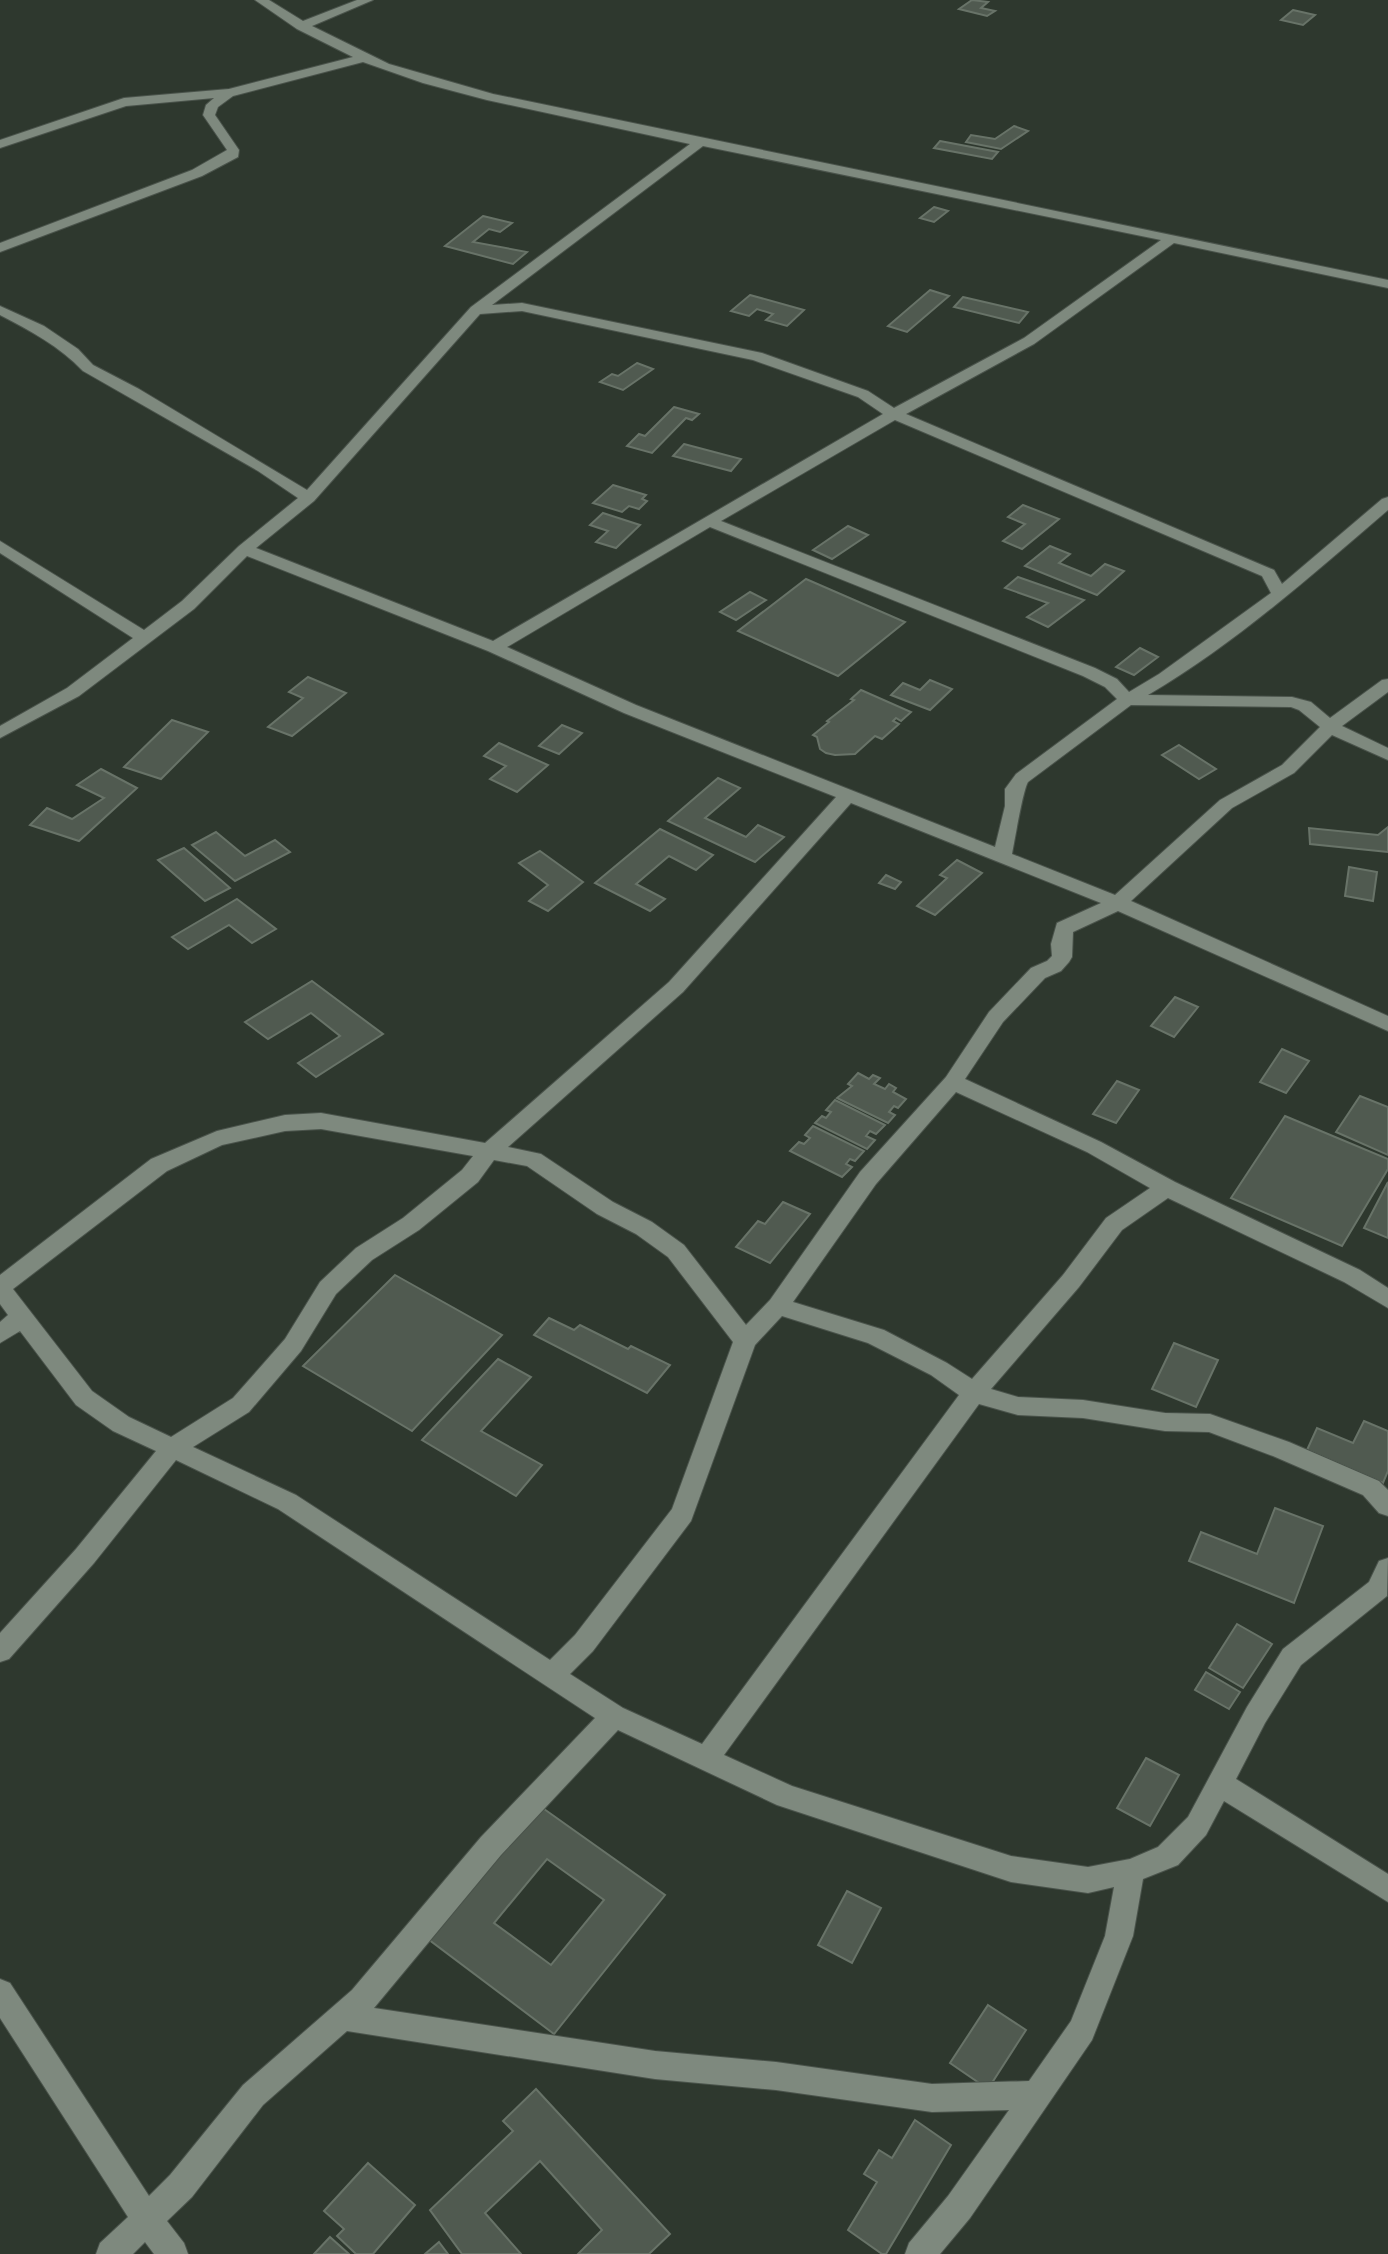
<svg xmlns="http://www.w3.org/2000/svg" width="1388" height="2254" font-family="'Varela Round',sans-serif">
  <rect width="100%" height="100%" fill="#2e382e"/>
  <g fill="#505a50" stroke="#687368" stroke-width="2" fill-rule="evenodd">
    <path d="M972,0L988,2L981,8L995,11L987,16L959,9Z"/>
    <path d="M1293,10L1315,15L1303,25L1281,20Z"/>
    <path d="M1014,126L1028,131L1001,149L966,142L971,135L995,139Z"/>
    <path d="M940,141L998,152L992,159L934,148Z"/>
    <path d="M934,207L948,211L934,222L920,218Z"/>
    <path d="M483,216L512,223L500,232L489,229L473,242L527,252L513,264L445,246Z"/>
    <path d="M930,290L949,296L907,332L888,326Z"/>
    <path d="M750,295L804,310L787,326L766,320L773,314L757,309L749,316L731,311Z"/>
    <path d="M963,297L1028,312L1019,323L954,307Z"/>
    <path d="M637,363L653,369L623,390L600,382L612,374L618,376Z"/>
    <path d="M674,407L699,414L692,420L686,418L652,453L627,446L639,434L645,436Z"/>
    <path d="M684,444L741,459L731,471L673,456Z"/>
    <path d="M613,485L646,495L642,499L647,501L639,509L629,506L622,512L593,503Z"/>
    <path d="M1023,505L1059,519L1022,549L1003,541L1025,524L1008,517Z"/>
    <path d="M603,513L640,525L616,548L596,542L608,531L590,525Z"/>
    <path d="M848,526L868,535L832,559L813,550Z"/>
    <path d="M1050,546L1070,554L1059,563L1091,576L1105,564L1124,571L1097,595L1025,566Z"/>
    <path d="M1018,577L1084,600L1048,627L1027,617L1048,603L1005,588Z"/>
    <path d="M806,579L905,622L838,676L738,631Z"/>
    <path d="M750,592L766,600L736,620L720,612Z"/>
    <path d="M1140,648L1158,657L1134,675L1116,667Z"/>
    <path d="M308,677L346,693L292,736L268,727L303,698L289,692Z"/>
    <path d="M930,680L952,689L930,710L891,695L903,683L920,690Z"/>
    <path d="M861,690L911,712L901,721L896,718L893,721L899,724L882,739L875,736L855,754L835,755L826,753L820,749L817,737L813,735L829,722L827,721L854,700L851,699Z"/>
    <path d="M172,720L208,732L161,779L124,767Z"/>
    <path d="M562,725L582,733L559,754L539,746Z"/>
    <path d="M499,743L548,765L517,792L490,779L506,766L484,756Z"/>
    <path d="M1179,745L1216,769L1199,779L1162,755Z"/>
    <path d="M101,769L137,788L79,841L30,825L47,808L72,819L104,798L77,785Z"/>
    <path d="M718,778L740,788L705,818L746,837L758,825L784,837L755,862L668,821Z"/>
    <path d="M1388,827V852L1310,844L1309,828L1378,835Z"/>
    <path d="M660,829L713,855L696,870L669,856L636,884L665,899L650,911L595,883Z"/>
    <path d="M216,832L245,856L275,840L290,852L235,881L192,845Z"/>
    <path d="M184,848L230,888L205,901L158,860Z"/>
    <path d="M540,851L583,882L548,911L529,901L548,885L519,863Z"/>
    <path d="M957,860L982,873L935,915L917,906L947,878L940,875Z"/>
    <path d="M1349,867L1377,872L1373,901L1345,896Z"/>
    <path d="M886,875L901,882L895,889L879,883Z"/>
    <path d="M237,899L276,929L252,943L229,925L188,949L172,937Z"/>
    <path d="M312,981L383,1034L316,1077L298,1063L340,1036L311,1013L268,1039L245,1022Z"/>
    <path d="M1175,997L1198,1007L1174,1037L1151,1026Z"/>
    <path d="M1282,1049L1309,1061L1286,1093L1260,1082Z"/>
    <path d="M858,1073L869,1079L873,1075L880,1078L874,1084L885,1089L889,1084L896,1088L893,1092L906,1099L898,1108L894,1106L889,1112L895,1115L888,1123L837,1098L852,1086L848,1084Z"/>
    <path d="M1117,1081L1139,1090L1116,1123L1093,1114Z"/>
    <path d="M1360,1096L1388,1107V1155L1336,1132Z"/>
    <path d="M835,1100L885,1125L876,1134L870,1131L866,1136L875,1140L867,1149L815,1123L822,1116L826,1118L831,1112L826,1110Z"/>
    <path d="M1285,1116L1388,1159V1169L1342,1246L1231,1198Z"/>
    <path d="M813,1126L864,1151L855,1161L850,1159L846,1164L852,1167L842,1177L790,1151L799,1142L804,1144L810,1138L805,1135Z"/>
    <path d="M1388,1182V1238L1364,1228Z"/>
    <path d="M783,1202L810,1214L770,1263L736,1247L758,1221L765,1224Z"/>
    <path d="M395,1275L502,1335L412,1431L303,1366Z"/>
    <path d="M549,1318L574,1330L580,1325L628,1349L631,1346L670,1365L647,1393L534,1335Z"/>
    <path d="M1174,1343L1218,1360L1196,1407L1152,1389Z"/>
    <path d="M498,1359L531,1377L481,1431L542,1465L516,1496L422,1440Z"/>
    <path d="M1364,1421L1388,1431V1471L1383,1483L1307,1450L1317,1428L1353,1443Z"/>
    <path d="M1275,1508L1323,1526L1294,1603L1189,1561L1201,1532L1257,1554Z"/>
    <path d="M1237,1624L1272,1644L1243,1688L1209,1668Z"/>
    <path d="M1206,1672L1240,1692L1229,1709L1195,1690Z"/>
    <path d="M1146,1758L1179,1775L1150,1826L1117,1808Z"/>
    <path d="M537,1804L665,1895L554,2034L424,1936ZM547,1859L604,1900L551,1965L494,1923Z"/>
    <path d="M847,1891L881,1908L852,1963L818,1945Z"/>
    <path d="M988,2005L1026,2030L988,2089L950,2063Z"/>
    <path d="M536,2089L670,2234L649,2254H578L602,2230L540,2161L485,2213L521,2254H462L430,2210L513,2131L503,2121Z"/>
    <path d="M915,2120L951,2145L886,2254H882L848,2230L877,2182L864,2174L879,2150L892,2158Z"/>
    <path d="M368,2163L415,2205L373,2254H356L337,2236L344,2229L324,2211Z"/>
    <path d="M330,2237L349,2254H314Z"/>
    <path d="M439,2242L448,2254H425Z"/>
  </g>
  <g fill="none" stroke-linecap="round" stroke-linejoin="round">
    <g stroke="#4a534b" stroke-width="2">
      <path id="minor" d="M255,0H269L303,21L357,0H373L312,26L389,64L493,94L1388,280V288L1174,243L1034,344L906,414L1274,570L1282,584L1382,499L1388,497V510C1312,575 1235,644 1148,695L1292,697L1311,702L1330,718L1382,680L1388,679V692L1342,726L1388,748V760L1332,735L1294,773L1232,808L1131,901L1388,1016V1031L1118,911L1073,932L1072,957L1069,962L1061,971L1045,978L1003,1022L965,1079L1101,1142L1175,1182L1360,1270L1388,1288V1308L1344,1282L1168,1198L1122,1230L1079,1287L991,1389L1018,1397L1083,1400L1165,1413L1210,1414L1289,1442L1379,1481L1388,1490V1516L1379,1513L1363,1495L1273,1456L1209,1432L1165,1431L1083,1418L1018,1415L979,1404L724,1755L792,1786L1011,1856L1088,1867L1130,1859L1158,1847L1188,1817L1247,1707L1283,1649L1369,1582L1379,1561L1388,1558L1387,1596L1301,1665L1265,1723L1236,1779L1388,1874V1902L1224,1801L1206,1835L1178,1865L1143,1879L1133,1936L1092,2040L970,2218L940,2254H905L909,2243L948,2196L1009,2110L932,2112L776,2090L655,2079L347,2031L263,2105L192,2197L167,2221L184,2243L188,2254H154L145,2242L133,2254H96L100,2243L128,2217L0,2018V1979L10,1983L149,2196L170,2175L243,2085L352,1990L481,1837L595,1718L278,1509L176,1460L94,1563L9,1659L0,1662V1633L76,1549L156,1451L113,1431L76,1405L20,1331L0,1343V1322L8,1315L0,1304V1275L151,1159L217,1131L285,1115L321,1113L485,1143L669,982L836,797L624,713L488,651L247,556L194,609L79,696L0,738V726L67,688L133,638L0,553V541L144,630L182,601L239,546L298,498L258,471L83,371C59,346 31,331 0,315V306L44,326L78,349L93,365L139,389L307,490L471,307L690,144L487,100L423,83L363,62L233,96L218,107L215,115L239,150L238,157L202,176L0,252V243L192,170L227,150L203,115L206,105L214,98L126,106L0,148V140L124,98L229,89L353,57L297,29ZM703,146L1161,240L1024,338L894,408L868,391L762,353L522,303L492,305ZM522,311L753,360L858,397L883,414L493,641L256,548L314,501L480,314ZM895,420L1262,576L1271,593L1159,674L1129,692L1117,679L1095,668L721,521ZM710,527L1083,676L1105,687L1117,699L1016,774L1005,789V806L995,847L636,705L507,647ZM1131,705L1291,707L1299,710L1320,727L1282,765L1220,800L1115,895L1012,854C1015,839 1023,790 1028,782ZM851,803L1101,903L1057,923L1051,944L1052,956L1047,961L1031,968L989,1012L946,1077L860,1172L770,1300L746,1325L684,1245L652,1222L613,1202L541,1154L508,1147L683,992ZM956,1092L1087,1152L1150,1188L1106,1218L1063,1275L972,1379L947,1363L884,1330L793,1302L876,1184ZM321,1129L473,1156L462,1170L403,1218L356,1248L320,1282L285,1339L233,1398L171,1437L129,1417L92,1391L13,1289L167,1171L222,1145L285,1131ZM494,1160L527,1166L597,1214L636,1234L668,1257L733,1342L672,1509L575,1635L550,1660L296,1495L193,1447L249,1412L301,1351L336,1294L372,1260L419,1230L478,1182ZM782,1316L868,1343L931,1375L959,1395L702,1744L623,1708L570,1674L593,1651L691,1521L755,1345ZM618,1730L777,1805L1011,1882L1088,1893L1114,1887L1105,1936L1071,2021L1029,2081L932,2084L776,2062L655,2051L374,2008L501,1855Z"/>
    </g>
    <use href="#minor" fill="#7e897e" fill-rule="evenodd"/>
  </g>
</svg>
